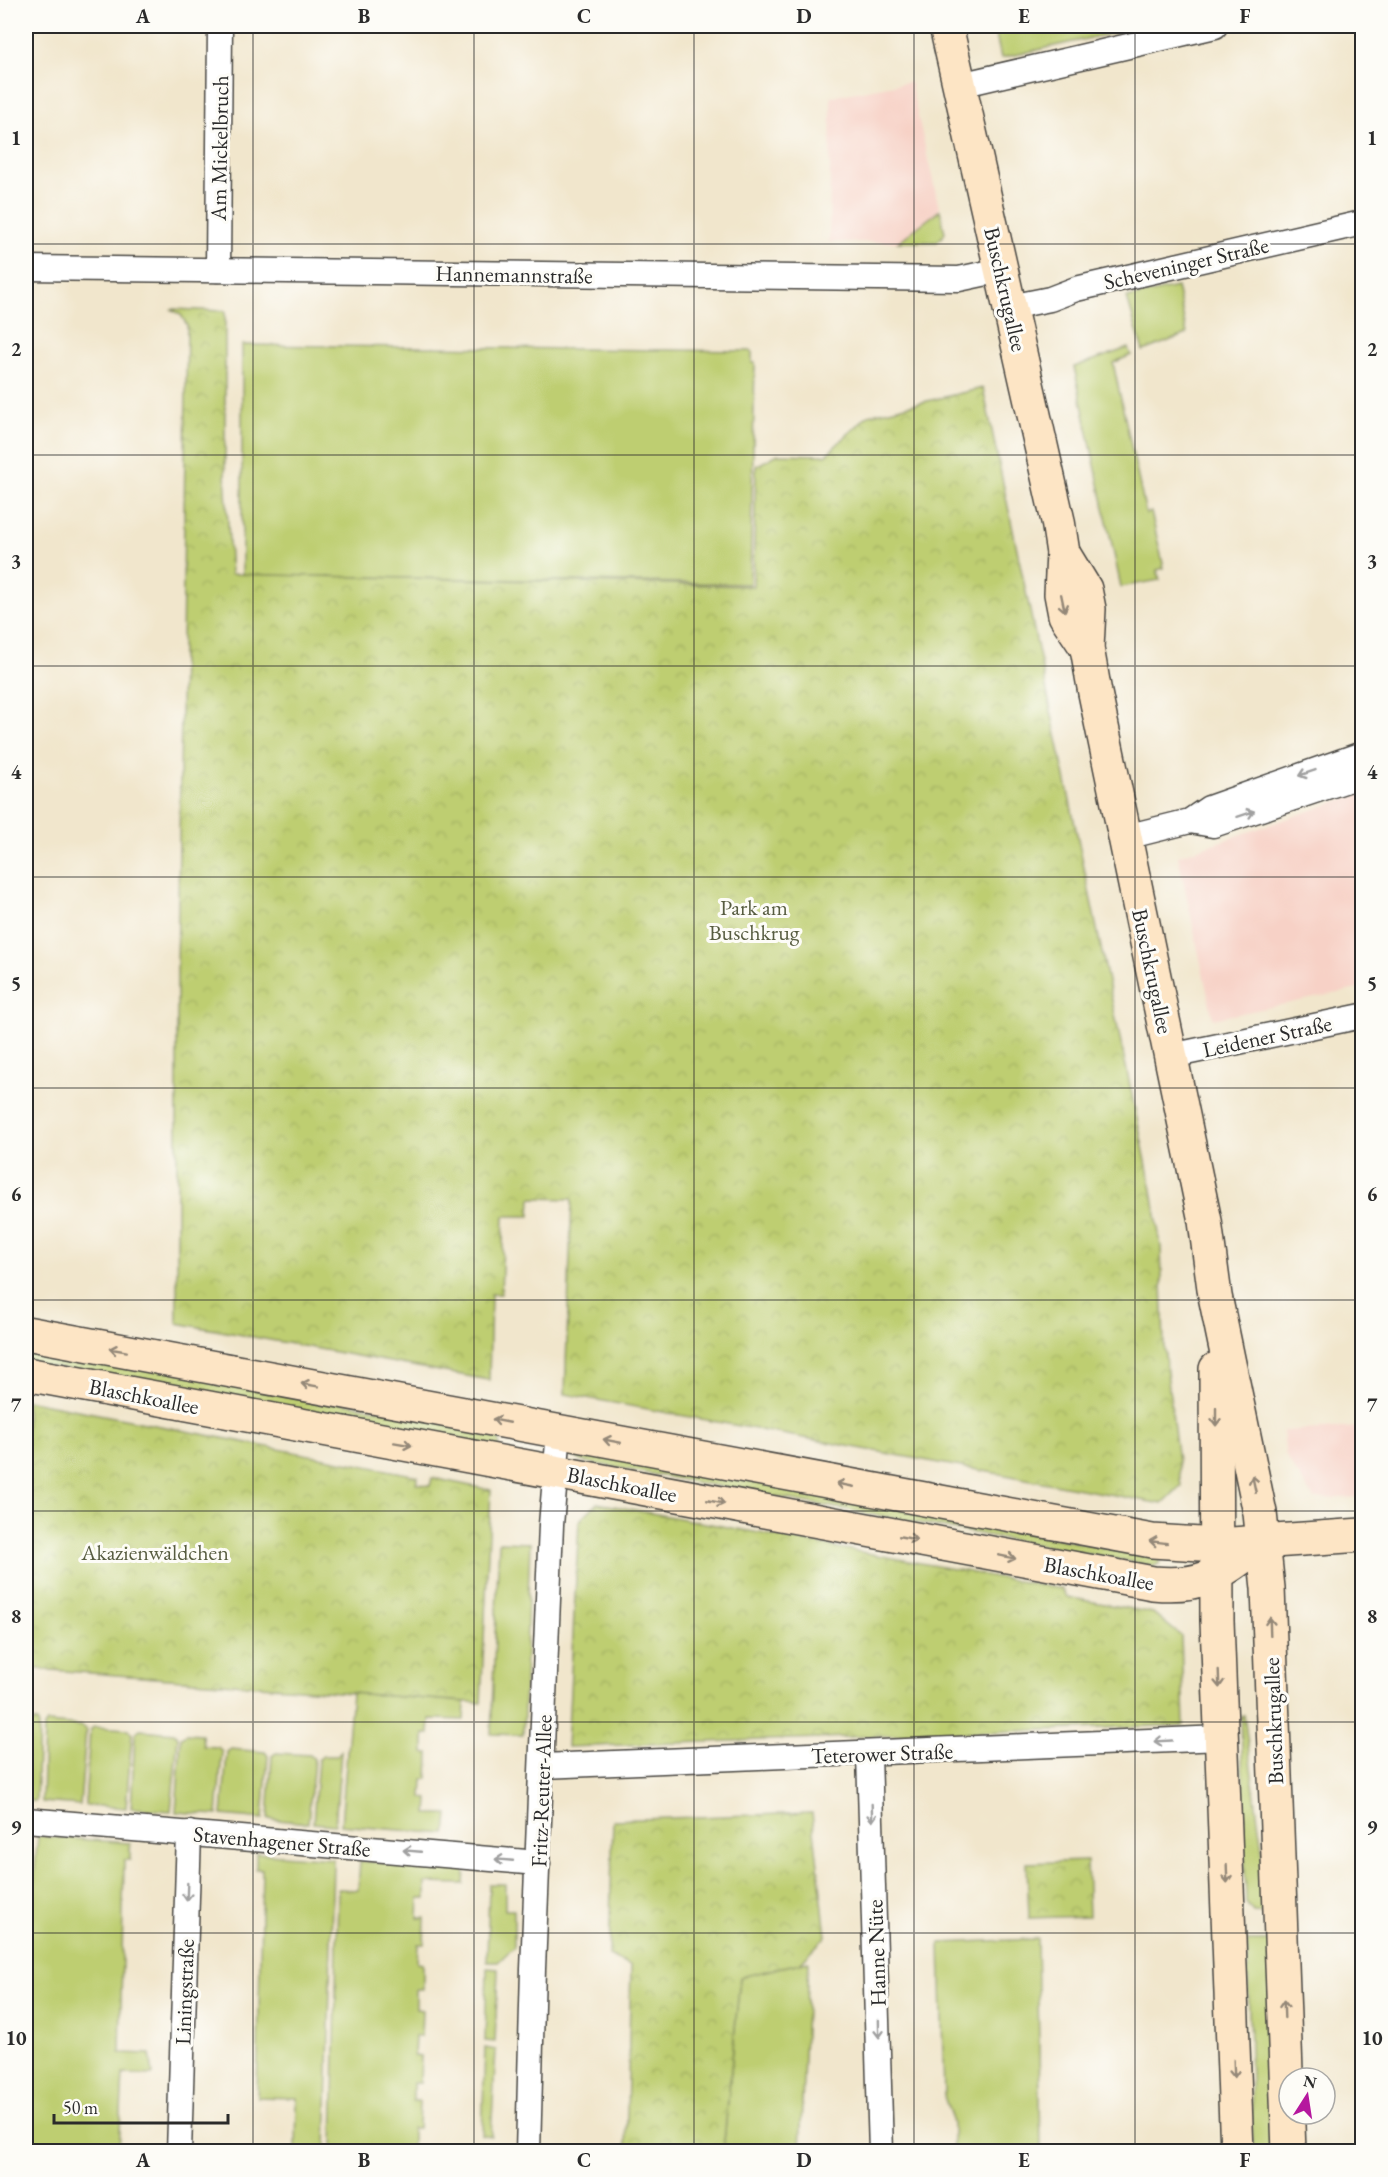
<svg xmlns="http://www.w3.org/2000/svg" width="1388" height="2177" font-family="'EB Garamond',serif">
  <defs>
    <pattern id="park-crowns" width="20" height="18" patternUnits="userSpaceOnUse" patternTransform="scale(1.5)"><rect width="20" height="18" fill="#bece71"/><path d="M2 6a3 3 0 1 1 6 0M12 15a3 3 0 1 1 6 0" fill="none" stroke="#a3b162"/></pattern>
  </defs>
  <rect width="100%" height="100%" fill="#fdfcf7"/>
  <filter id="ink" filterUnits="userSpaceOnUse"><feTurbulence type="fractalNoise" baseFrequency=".0167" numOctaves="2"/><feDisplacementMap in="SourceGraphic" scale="12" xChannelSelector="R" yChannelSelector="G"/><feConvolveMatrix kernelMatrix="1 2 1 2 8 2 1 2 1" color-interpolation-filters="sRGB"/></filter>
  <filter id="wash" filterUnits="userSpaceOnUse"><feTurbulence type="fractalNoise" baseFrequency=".008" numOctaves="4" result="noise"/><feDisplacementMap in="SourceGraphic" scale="24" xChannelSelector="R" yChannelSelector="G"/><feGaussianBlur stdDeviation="1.35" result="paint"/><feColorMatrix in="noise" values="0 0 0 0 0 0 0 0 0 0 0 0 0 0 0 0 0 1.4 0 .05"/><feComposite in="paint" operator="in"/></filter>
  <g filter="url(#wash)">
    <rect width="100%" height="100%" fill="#f1e6cc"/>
    <g fill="#f7d1c6">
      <path d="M910,82L945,233L937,242H829L831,97Z"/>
      <path d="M1362,793V988L1213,1019L1178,856Z"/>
      <path d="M1362,1427V1497L1314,1499L1286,1456L1283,1431Z"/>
    </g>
    <g fill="#bece71" stroke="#747c4e" stroke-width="1.5">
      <path d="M994,26H1144L1001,58Z"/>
      <path d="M940,210L945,233L937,242H898Z"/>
      <path d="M1177,287L1187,334L1143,351L1127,298Z"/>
      <path d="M242,345L752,351V363H755L750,584L242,575Z"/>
      <path d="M1128,348L1131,355L1113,363L1146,514L1151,512L1164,568L1157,570L1160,580L1121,587L1074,367Z"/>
      <path d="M26,1344L500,1432L499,1450L26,1362Z"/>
      <path d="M578,1448L1160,1558L1159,1564L1154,1566L580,1461L576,1457Z"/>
      <path d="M499,1542L530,1543L523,1735L491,1734Z"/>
      <path d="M352,1693L465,1702L464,1720L430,1719L429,1734H424V1753H429L428,1779H423L422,1798L428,1799L427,1814H448L446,1834L341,1825Z"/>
      <path d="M1244,1715L1270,1909L1263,1913L1253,1912L1246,1903L1241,1716Z"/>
      <path d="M26,1721L37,1722L39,1726L36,1801H26Z"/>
      <path d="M47,1723L82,1726L86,1730L80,1805L42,1802L44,1727Z"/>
      <path d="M94,1727L128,1729L132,1734L126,1808L85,1805L90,1730Z"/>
      <path d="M140,1730L174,1733L178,1737L171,1811L131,1808L135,1734Z"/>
      <path d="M186,1734L202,1735L203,1746L218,1747L222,1752L217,1815L176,1812L181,1737Z"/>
      <path d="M231,1749L265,1752L268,1756L263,1819L222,1815L227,1752Z"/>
      <path d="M341,1751L335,1825L313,1823L318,1760L323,1756H337Z"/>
      <path d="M276,1753L310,1755L314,1759L308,1823L268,1819L272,1756Z"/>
      <path d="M38,1836L130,1843V1860H124L120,2053L150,2054L153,2075L123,2074L119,2151H26V1958Z"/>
      <path d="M256,1853L333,1859L326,2151H296L297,2098L257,2097L262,1869H256Z"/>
      <path d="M360,1861L465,1869L464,1884L426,1883V1898H419L418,1918H425L424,1944H418L417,1963L423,1964V1989H416V2009L422,2010L421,2036H415L414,2055L421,2056L420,2083H413V2101H419L418,2128H412V2147L418,2148V2151L333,2152L338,1889L358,1890Z"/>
      <path d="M489,1884H505V1910H514V1947L498,1962H487Z"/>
      <path d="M1037,1939L1041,2151H953V2123L944,2096L940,1943Z"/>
      <path d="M1247,1941H1272L1281,2151H1253Z"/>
      <path d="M808,1961L800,2151L723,2152L740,1977Z"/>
      <path d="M487,1968L498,1969L495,2042L485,2041Z"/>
      <path d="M485,2048L496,2050L491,2136L482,2135Z"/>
    </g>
    <g fill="url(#park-crowns)" stroke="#747c4e" stroke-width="1.5">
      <path d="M171,309L225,311V473L231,574L753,586L756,466L778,454L826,455L868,415L983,388L1152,1190L1161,1247L1164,1347L1181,1486L1162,1504L565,1394L572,1199L531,1198L530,1216H504L501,1294H491L489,1380L177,1323V971L187,325L181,315Z"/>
      <path d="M26,1400L418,1476L416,1483L430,1486L432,1478L491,1490L481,1703L26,1668Z"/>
      <path d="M597,1503L1061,1589L1067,1597L1153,1613L1181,1636L1184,1725L567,1747L579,1521Z"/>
      <path d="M812,1813L826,1936L800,1963L740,1977L723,2151H626L631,1966L609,1956L613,1820Z"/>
      <path d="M1087,1861L1089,1916L1029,1918L1027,1863Z"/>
    </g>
  </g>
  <g filter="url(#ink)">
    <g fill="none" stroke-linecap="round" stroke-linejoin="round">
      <g stroke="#494743" stroke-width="27">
        <g id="minor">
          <path d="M960,85L1215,26"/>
          <path d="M26,268L959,279L1001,270"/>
          <path d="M218,270L220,26"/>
          <path d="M1010,307L1050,299L1076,289L1362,223"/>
          <path d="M1190,821L1213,825L1362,775"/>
          <path d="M1126,837L1190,821L1209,808L1362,754"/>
          <path d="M1171,1056L1362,1016"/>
          <path d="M869,1755L881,2152"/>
          <path d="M543,1766L1222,1738"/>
          <path d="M26,1820L538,1863"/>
          <path d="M179,2152L189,1833"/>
          <path d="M528,2152L533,1969L551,1525L559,1431"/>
        </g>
      </g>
      <g stroke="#494743" stroke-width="36">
        <g id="secondary">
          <path d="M946,26L1058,521L1063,553L1061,594L1065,615L1087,648"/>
          <path d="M1063,553L1085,589L1089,609L1087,648L1095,693L1205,1221L1215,1296L1260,1513L1268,1588L1289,2152"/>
          <path d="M26,1333L1152,1541L1217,1545L1362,1535"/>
          <path d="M1216,1369L1217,1621L1237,2152"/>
          <path d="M26,1374L1153,1583C1207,1588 1221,1572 1263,1542"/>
        </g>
      </g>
      <use href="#minor" stroke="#fff" stroke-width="24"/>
      <use href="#secondary" stroke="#fde5c5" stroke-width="33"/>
    </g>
    <defs><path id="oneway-shaft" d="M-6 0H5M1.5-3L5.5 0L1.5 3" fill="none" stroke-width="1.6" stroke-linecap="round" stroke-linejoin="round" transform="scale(1.5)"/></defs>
    <g stroke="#948878">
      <use href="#oneway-shaft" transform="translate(1063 603) rotate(78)"/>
      <use href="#oneway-shaft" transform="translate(118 1350) rotate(-170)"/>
      <use href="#oneway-shaft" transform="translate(310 1385) rotate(-170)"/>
      <use href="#oneway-shaft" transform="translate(1216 1417) rotate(90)"/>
      <use href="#oneway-shaft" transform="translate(501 1421) rotate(-169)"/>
      <use href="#oneway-shaft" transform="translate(612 1441) rotate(-169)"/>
      <use href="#oneway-shaft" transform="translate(403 1444) rotate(10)"/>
      <use href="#oneway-shaft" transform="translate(1254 1484) rotate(-102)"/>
      <use href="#oneway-shaft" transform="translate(845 1485) rotate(-169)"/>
      <use href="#oneway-shaft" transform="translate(716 1502) rotate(11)"/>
      <use href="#oneway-shaft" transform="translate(908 1538) rotate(11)"/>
      <use href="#oneway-shaft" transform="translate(1158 1542) rotate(-173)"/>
      <use href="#oneway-shaft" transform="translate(1007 1557) rotate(11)"/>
      <use href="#oneway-shaft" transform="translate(1270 1626) rotate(-92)"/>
      <use href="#oneway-shaft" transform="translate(1219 1679) rotate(88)"/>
      <use href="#oneway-shaft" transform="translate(1227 1874) rotate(88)"/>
      <use href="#oneway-shaft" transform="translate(1284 2009) rotate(-92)"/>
      <use href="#oneway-shaft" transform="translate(1234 2069) rotate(88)"/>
    </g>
    <g stroke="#a0a0a0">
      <use href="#oneway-shaft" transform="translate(1307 773) rotate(161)"/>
      <use href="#oneway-shaft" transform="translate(1246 814) rotate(-18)"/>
      <use href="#oneway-shaft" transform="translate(1163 1741) rotate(177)"/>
      <use href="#oneway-shaft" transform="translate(872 1813) rotate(88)"/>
      <use href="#oneway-shaft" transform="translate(412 1851) rotate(-175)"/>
      <use href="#oneway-shaft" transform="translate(504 1860) rotate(-175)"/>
      <use href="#oneway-shaft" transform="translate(187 1892) rotate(92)"/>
      <use href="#oneway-shaft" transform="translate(879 2029) rotate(89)"/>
    </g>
  </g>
  <path fill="none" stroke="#2b2b2b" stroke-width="1.5" stroke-opacity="0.55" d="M253,26V2152M474,26V2152M694,26V2152M914,26V2152M1135,26V2152M26,244H1362M26,455H1362M26,666H1362M26,877H1362M26,1088H1362M26,1300H1362M26,1511H1362M26,1722H1362M26,1933H1362"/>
  <g text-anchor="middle" stroke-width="6" stroke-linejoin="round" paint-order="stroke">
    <g font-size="22" fill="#2b2b2b" stroke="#fdfcf7">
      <text transform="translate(219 148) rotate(-89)" y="8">Am Mickelbruch</text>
      <text transform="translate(1186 263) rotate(-13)" y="8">Scheveninger Straße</text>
      <text transform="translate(514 274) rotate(1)" y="8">Hannemannstraße</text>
      <text transform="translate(1006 289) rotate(77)" y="8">Buschkrugallee</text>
      <text transform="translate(1153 971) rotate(78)" y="8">Buschkrugallee</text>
      <text transform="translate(1267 1036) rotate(-12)" y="8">Leidener Straße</text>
      <text transform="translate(144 1396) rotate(11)" y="8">Blaschkoallee</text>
      <text transform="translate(622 1484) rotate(11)" y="8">Blaschkoallee</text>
      <text transform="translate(1099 1573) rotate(10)" y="8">Blaschkoallee</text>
      <text transform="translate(1273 1721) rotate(-92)" y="8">Buschkrugallee</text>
      <text transform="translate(882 1753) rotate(-2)" y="8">Teterower Straße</text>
      <text transform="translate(541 1791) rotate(-88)" y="8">Fritz-Reuter-Allee</text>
      <text transform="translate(282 1841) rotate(5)" y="8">Stavenhagener Straße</text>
      <text transform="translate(876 1953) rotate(-92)" y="8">Hanne Nüte</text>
      <text transform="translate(184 1992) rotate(-88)" y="8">Liningstraße</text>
    </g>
    <g font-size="22" fill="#575c40" stroke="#fdfcf7">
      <text x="754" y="915">Park am<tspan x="754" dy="25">Buschkrug</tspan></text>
      <text x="155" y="1560">Akazienwäldchen</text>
    </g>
  </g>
  <rect width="1388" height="2177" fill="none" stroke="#fdfcf7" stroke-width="66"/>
  <g transform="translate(1307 2096) rotate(12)"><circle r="28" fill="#fdfcf7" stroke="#a9a8a5" stroke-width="1.5"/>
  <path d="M0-4.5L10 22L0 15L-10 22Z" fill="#b5179e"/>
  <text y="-9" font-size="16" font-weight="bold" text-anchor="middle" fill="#2b2b2b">N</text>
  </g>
  <path d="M54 2114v9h174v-9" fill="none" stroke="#2b2b2b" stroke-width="3"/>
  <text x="63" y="2114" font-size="18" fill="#2b2b2b" stroke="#fdfcf7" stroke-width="4.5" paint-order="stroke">50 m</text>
  <rect x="33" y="33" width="1322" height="2111" fill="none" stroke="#2b2b2b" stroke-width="2"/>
  <g font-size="20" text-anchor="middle" font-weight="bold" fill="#2b2b2b">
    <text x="143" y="23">A</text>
    <text x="364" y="23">B</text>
    <text x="584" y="23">C</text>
    <text x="804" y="23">D</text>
    <text x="1024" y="23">E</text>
    <text x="1245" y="23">F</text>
    <text x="16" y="145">1</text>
    <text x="1372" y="145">1</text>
    <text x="16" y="356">2</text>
    <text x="1372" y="356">2</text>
    <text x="16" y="568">3</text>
    <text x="1372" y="568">3</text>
    <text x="16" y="779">4</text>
    <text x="1372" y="779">4</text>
    <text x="16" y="990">5</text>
    <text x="1372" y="990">5</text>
    <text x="16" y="1201">6</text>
    <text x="1372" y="1201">6</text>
    <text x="16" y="1412">7</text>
    <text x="1372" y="1412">7</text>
    <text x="16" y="1623">8</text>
    <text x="1372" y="1623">8</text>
    <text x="16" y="1834">9</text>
    <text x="1372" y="1834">9</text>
    <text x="16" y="2045">10</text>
    <text x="1372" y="2045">10</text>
    <text x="143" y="2167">A</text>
    <text x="364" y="2167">B</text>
    <text x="584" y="2167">C</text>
    <text x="804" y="2167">D</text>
    <text x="1024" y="2167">E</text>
    <text x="1245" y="2167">F</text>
  </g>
</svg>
